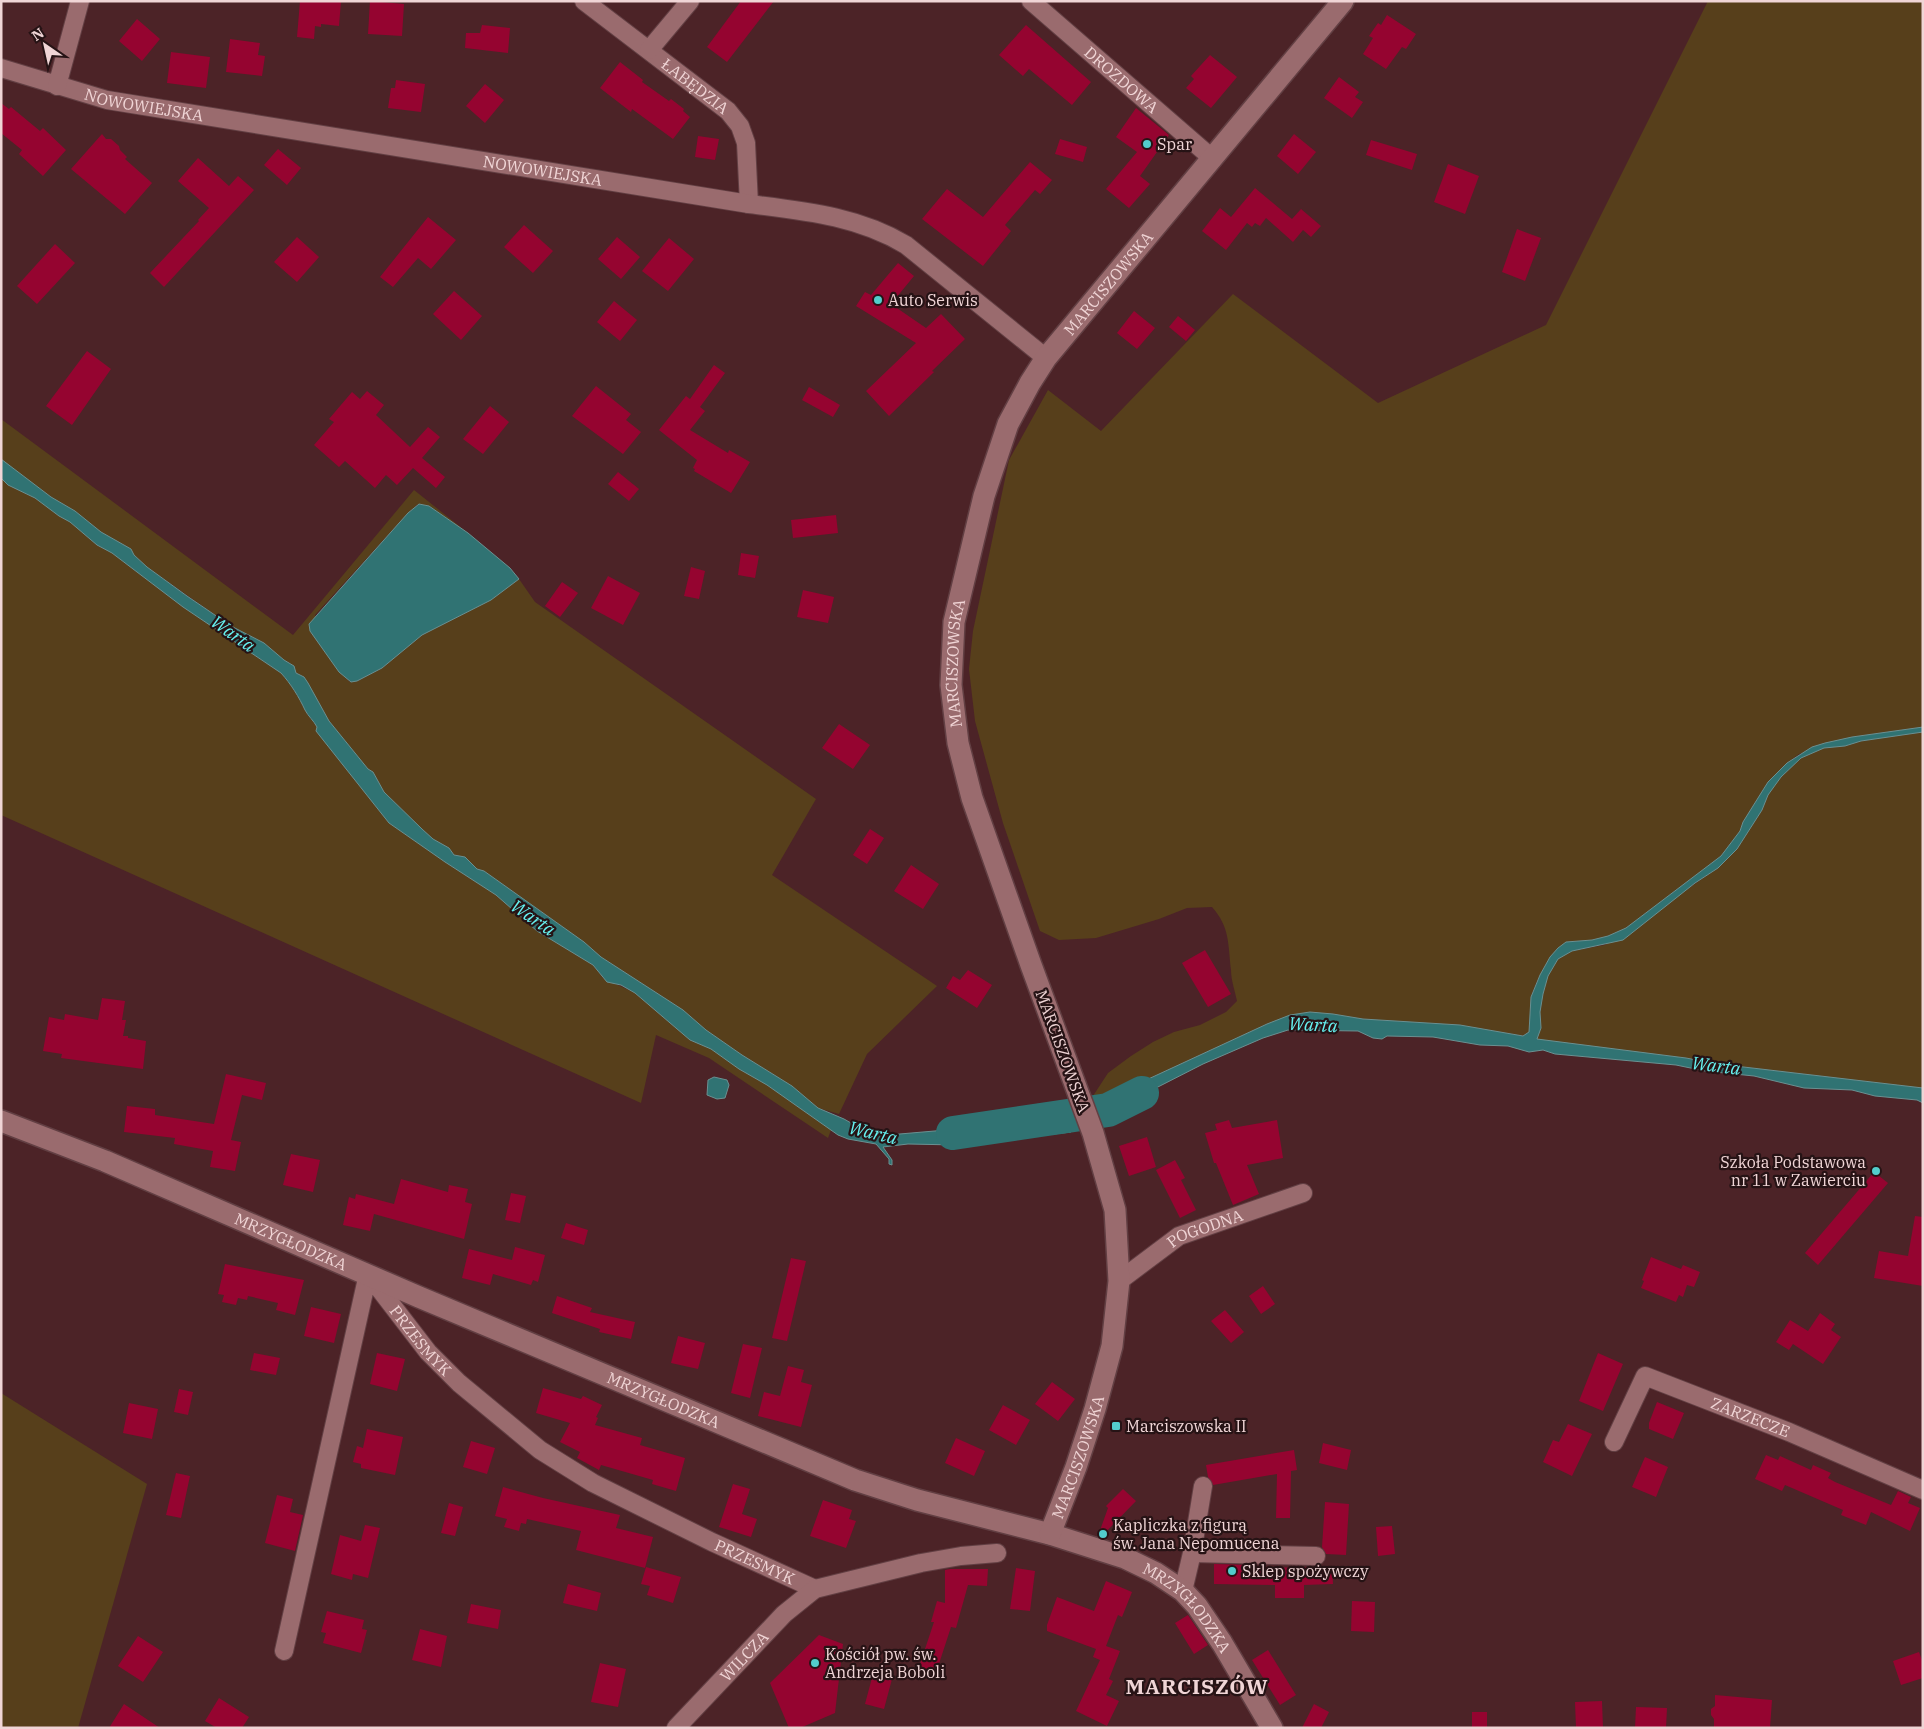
<svg xmlns="http://www.w3.org/2000/svg" width="1924" height="1729" font-family="'IBM Plex Serif',serif">
  <rect width="100%" height="100%" fill="#4c2327"/>
  <g fill="#573f1b">
    <path d="M1708,1H1923V727L1852,737L1799,754L1787,763L1768,782L1743,822L1740,831L1721,856L1626,928L1608,936L1592,940L1566,942L1550,957L1537,981L1531,997L1529,1032L1523,1036L1460,1025L1363,1019L1333,1014L1267,1024L1144,1081L1103,1105L1098,1106L1091,1099L1108,1073L1131,1056L1153,1042L1174,1032L1200,1025L1226,1012L1237,1001C1235,991 1231,980 1231,970C1228,944 1230,927 1212,907L1187,908L1159,919L1096,938L1059,940L1040,931L1003,823L975,721L969,669L973,631L1009,460L1048,390L1101,431L1233,294L1378,403L1546,325Z"/>
    <path d="M1,419L293,635L414,490L468,533L429,506L418,504L408,513L315,615C325,645 326,659 350,682L357,681L382,668L422,635L491,600L519,579L535,602L816,799L772,875L937,986L867,1054L839,1114L818,1108L792,1086L742,1055L706,1030L683,1010L601,957L584,942L484,871L477,869L465,857L454,855L449,848L433,839L422,829L384,792L373,772L368,769L329,721L304,677L296,673L290,663L284,660L264,643L231,626L201,605L147,567L134,555L131,549L101,532L75,511L51,497L7,465L1,459Z"/>
    <path d="M1,478L8,485L35,498L59,516L70,522L97,545L112,553L183,607L281,673C291,684 299,697 305,710C308,716 314,722 317,727V731L389,823L445,862L496,895L537,931L593,965L603,978L635,993L690,1040L711,1049L739,1069L767,1085L831,1130L828,1138L709,1058L656,1035L641,1103L1,815Z"/>
    <path d="M1923,732V1088L1718,1064L1686,1058L1537,1040L1541,1028L1540,1012L1543,994L1548,976L1558,959L1572,951L1605,945L1718,868L1737,849L1762,810L1768,795L1781,777L1801,758L1824,748L1845,746L1861,741Z"/>
    <path d="M1,1393L147,1484L78,1728H1Z"/>
  </g>
  <g fill="#307373" stroke="#6a9091">
    <path d="M1,459L51,497L75,511L101,532L131,549L134,555L147,567L187,596L231,626L264,643L284,660L294,666L296,673L304,677L308,683L329,721L368,769L373,772L384,792L422,829L433,839L449,848L454,855L465,857L477,869L484,871L584,942L601,957L683,1010L706,1030L742,1055L792,1086L818,1108L844,1119L858,1127L888,1135L981,1127L999,1117L1001,1141L956,1145L908,1144L883,1147L892,1160V1165L889,1164V1159L876,1144L848,1139L838,1135L767,1085L739,1069L711,1049L690,1040L635,993L621,985L607,982L593,965L537,931L496,895L445,862L389,823L316,731L317,727C314,721 308,716 305,710C299,697 291,684 281,673L183,607L112,553L97,545L70,522L59,516L35,498L8,485L1,478Z"/>
    <path d="M419,504L429,506L468,533L510,568L519,579L491,600L422,635L382,668L357,681L351,682L339,672L310,631L309,624L408,513Z"/>
    <path d="M1923,727V732L1861,741L1845,746L1824,748L1801,758L1781,777L1768,795L1762,810L1737,849L1718,868L1695,883L1623,940L1572,951L1558,959L1548,976L1543,994L1540,1012L1541,1028L1537,1039L1686,1058L1718,1064L1923,1088V1103L1917,1100L1875,1096L1852,1090L1804,1088L1754,1076L1705,1071L1676,1065L1555,1054L1543,1050L1529,1052L1508,1046L1480,1045L1433,1037L1387,1036L1382,1039L1373,1038L1358,1031L1288,1030L1263,1038L1203,1064L1101,1116L1098,1106L1103,1105L1144,1081L1267,1024L1290,1015L1310,1012L1333,1014L1363,1019L1460,1025L1523,1036L1529,1032L1531,997L1540,975L1550,957L1558,948L1566,942L1592,940L1608,936L1626,928L1721,856L1740,831L1743,822L1768,782L1787,763L1812,747L1825,743L1852,737Z"/>
    <path d="M714,1077L727,1080L729,1085L725,1098L717,1099L707,1095L708,1080Z"/>
    <path d="M1061,1106L1071,1132L1019,1138L1017,1115L1042,1111Z"/>
  </g>
  <g fill="none" stroke-linecap="round" stroke-linejoin="round">
    <path stroke="#307373" stroke-width="34" d="M953,1133L1108,1110L1142,1093"/>
  </g>
  <g fill="#950430">
    <path d="M300,1H341L339,26L321,24V27L315,26L314,39L297,37Z"/>
    <path d="M370,1L404,4L402,36L368,34Z"/>
    <path d="M741,1H774L727,62L707,47Z"/>
    <path d="M1387,15L1416,34L1406,49L1402,47L1386,69L1363,54L1373,38L1369,36L1378,23L1381,25Z"/>
    <path d="M137,19L160,39L142,61L119,41Z"/>
    <path d="M482,25L510,28L508,53L465,48L466,33H480Z"/>
    <path d="M1026,25L1091,82L1072,105L1029,69L1023,76L999,55Z"/>
    <path d="M230,39L260,43L258,55L265,56L262,76L226,72Z"/>
    <path d="M171,52L210,57L206,88L167,83Z"/>
    <path d="M1210,55L1237,77L1211,108L1186,88L1194,79L1191,76Z"/>
    <path d="M620,62L643,80L642,82L669,101L671,99L684,109L683,111L690,117L673,139L632,109L631,112L600,88Z"/>
    <path d="M1339,77L1359,92L1355,97L1363,102L1352,118L1324,98Z"/>
    <path d="M396,80L425,84L421,112L388,108L391,88H395Z"/>
    <path d="M485,84L504,100L485,123L466,106Z"/>
    <path d="M1,103L9,109L11,107L40,131L43,128L66,150L43,176L19,154L22,150L1,133Z"/>
    <path d="M1136,108L1169,135L1140,176L1150,184L1129,208L1106,189L1137,152L1116,137Z"/>
    <path d="M102,134L106,139H111L119,146L120,150L127,157L125,159L152,183L125,214L71,169Z"/>
    <path d="M1294,134L1316,152L1298,174L1277,156Z"/>
    <path d="M698,136L719,139L715,160L695,157Z"/>
    <path d="M1060,139L1087,147L1083,162L1055,154Z"/>
    <path d="M1371,140L1417,154L1412,170L1366,155Z"/>
    <path d="M278,149L301,168L287,185L264,165Z"/>
    <path d="M198,158L229,186L238,176L254,190L164,287L150,273L199,221L198,220L209,208L178,181Z"/>
    <path d="M1030,162L1052,180L1040,194L1035,190L1005,225L1011,231L983,266L922,219L947,189L983,217Z"/>
    <path d="M1448,164L1479,176L1465,214L1434,202Z"/>
    <path d="M1255,188L1292,219L1301,209L1321,226L1311,237L1303,230L1293,242L1266,218L1260,226L1255,223L1252,227L1247,223L1226,250L1202,231L1220,208L1231,217Z"/>
    <path d="M428,217L456,240L431,269L418,258L393,287L380,277Z"/>
    <path d="M524,225L553,251L533,273L504,247Z"/>
    <path d="M1517,229L1541,238L1525,281L1502,272Z"/>
    <path d="M297,237L319,257L297,282L274,262Z"/>
    <path d="M617,237L640,257L621,279L598,259Z"/>
    <path d="M669,238L694,259L668,291L642,271Z"/>
    <path d="M55,244L75,263L37,304L17,286Z"/>
    <path d="M898,263L914,276L891,304L926,328L941,314L965,339L932,371L934,372L889,416L866,391L916,343L856,306L865,292L871,295Z"/>
    <path d="M454,291L482,316L461,340L433,314Z"/>
    <path d="M614,301L637,320L620,341L597,322Z"/>
    <path d="M1134,311L1155,328L1137,349L1117,333Z"/>
    <path d="M1178,316L1195,330L1186,341L1169,327Z"/>
    <path d="M87,351L111,369L72,425L46,406Z"/>
    <path d="M714,365L725,373L700,407L705,411L690,430L728,453L729,450L750,462L731,493L694,471L695,469L693,468L697,460L659,430L686,396L690,399Z"/>
    <path d="M596,386L631,414L626,420L641,432L623,454L572,416Z"/>
    <path d="M809,387L840,405L833,417L802,400Z"/>
    <path d="M367,391L384,405L376,415L410,447L428,427L440,437L422,458L445,477L436,488L413,468L397,485L386,475L375,488L345,461L339,467L314,445L334,422L329,419L352,392L360,399Z"/>
    <path d="M490,406L509,422L483,454L463,439Z"/>
    <path d="M618,472L639,489L629,501L608,484Z"/>
    <path d="M836,515L838,533L793,538L791,520Z"/>
    <path d="M741,553L759,556L755,578L738,575Z"/>
    <path d="M691,567L705,571L699,599L684,596Z"/>
    <path d="M608,576L640,593L623,625L591,608Z"/>
    <path d="M562,582L578,593L560,617L545,606Z"/>
    <path d="M803,590L834,597L828,623L797,617Z"/>
    <path d="M839,724L870,745L853,769L822,748Z"/>
    <path d="M870,829L884,838L867,864L853,855Z"/>
    <path d="M911,865L939,884L923,909L894,891Z"/>
    <path d="M1205,950L1231,994L1208,1007L1182,963Z"/>
    <path d="M968,970L992,985L977,1008L946,988L953,976L960,980Z"/>
    <path d="M102,998L125,1001L122,1020H126L123,1036H128V1038L146,1041L143,1069L61,1058L62,1054L43,1051L49,1017L64,1020L65,1014L98,1020Z"/>
    <path d="M226,1074L266,1083L262,1100L242,1095L231,1140L241,1142L235,1171L210,1167L213,1151L174,1144L175,1138L124,1132L127,1106L155,1109V1115L214,1124Z"/>
    <path d="M1229,1120L1232,1128L1277,1120L1283,1158L1247,1165L1259,1194L1233,1205L1216,1163H1214L1205,1133L1217,1130L1215,1124Z"/>
    <path d="M1147,1137L1156,1167L1129,1176L1119,1146Z"/>
    <path d="M291,1154L320,1160L313,1192L283,1185Z"/>
    <path d="M1175,1160L1185,1178L1181,1180L1196,1210L1180,1218L1156,1170Z"/>
    <path d="M1874,1172L1888,1183L1818,1265L1805,1253Z"/>
    <path d="M401,1179L448,1192L449,1185L468,1189L465,1202L472,1204L464,1239L374,1214L370,1231L343,1225L349,1197L355,1199L356,1194L394,1204Z"/>
    <path d="M511,1193L526,1196L520,1223L505,1220Z"/>
    <path d="M1915,1216L1923,1217V1286L1874,1278L1879,1251L1908,1256Z"/>
    <path d="M566,1223L588,1230L584,1245L561,1238Z"/>
    <path d="M515,1247L545,1255L538,1282L533,1280L531,1285L493,1274L490,1285L462,1278L469,1249L512,1260Z"/>
    <path d="M1651,1257L1681,1269L1683,1265L1700,1272L1694,1287L1687,1285L1683,1297L1679,1295L1676,1302L1641,1288L1644,1281L1642,1280Z"/>
    <path d="M791,1258L806,1261L787,1341L772,1338Z"/>
    <path d="M225,1264L304,1280L295,1315L276,1310L278,1303L248,1296L247,1300L238,1298L236,1305L222,1302L224,1295L218,1294Z"/>
    <path d="M1263,1286L1275,1304L1261,1314L1249,1296Z"/>
    <path d="M557,1296L592,1308L590,1312L635,1322L631,1339L599,1332L600,1329L552,1313Z"/>
    <path d="M311,1307L341,1314L334,1343L304,1336Z"/>
    <path d="M1225,1310L1244,1332L1231,1343L1211,1321Z"/>
    <path d="M1820,1313L1835,1324L1831,1330L1841,1337L1823,1364L1793,1344L1789,1350L1776,1342L1790,1320L1808,1331Z"/>
    <path d="M678,1336L705,1343L698,1369L671,1363Z"/>
    <path d="M743,1344L762,1348L750,1398L731,1393Z"/>
    <path d="M254,1353L280,1358L276,1375L250,1370Z"/>
    <path d="M377,1353L405,1359L397,1391L370,1384Z"/>
    <path d="M1598,1353L1623,1364L1603,1411L1579,1401Z"/>
    <path d="M788,1366L804,1370L801,1382L812,1385L801,1427L758,1416L764,1392L780,1396Z"/>
    <path d="M1052,1382L1075,1399L1058,1421L1035,1404Z"/>
    <path d="M543,1388L581,1399L583,1396L602,1405L596,1417L598,1418L595,1425L642,1438L640,1445L685,1458L676,1491L652,1484L653,1480L601,1465L599,1470L577,1458L580,1452L560,1442L570,1423L536,1413Z"/>
    <path d="M179,1389L193,1392L188,1415L174,1412Z"/>
    <path d="M1657,1402L1684,1413L1673,1439L1649,1429V1423Z"/>
    <path d="M129,1403L158,1409L152,1439L123,1433Z"/>
    <path d="M1003,1405L1030,1420L1016,1445L989,1430Z"/>
    <path d="M1568,1424L1592,1434L1572,1476L1543,1462L1553,1440L1559,1442Z"/>
    <path d="M367,1429L403,1437L395,1475L361,1468V1464L353,1462L357,1446L363,1448Z"/>
    <path d="M956,1438L985,1451L974,1476L945,1463Z"/>
    <path d="M471,1441L495,1448L487,1474L463,1467Z"/>
    <path d="M1323,1443L1351,1450L1347,1470L1319,1463Z"/>
    <path d="M1294,1450L1297,1470L1291,1471L1290,1518H1276L1277,1474L1213,1485L1208,1477L1206,1465Z"/>
    <path d="M1766,1455L1778,1460L1780,1456L1811,1470L1813,1465L1831,1473L1828,1478L1835,1482L1891,1505L1898,1491L1911,1497L1908,1503L1920,1508L1910,1531L1871,1512L1866,1525L1841,1515L1843,1510L1785,1485L1782,1491L1755,1479Z"/>
    <path d="M1645,1457L1668,1467L1656,1497L1632,1487Z"/>
    <path d="M176,1473L190,1476L181,1518L166,1515Z"/>
    <path d="M733,1484L750,1489L742,1514L757,1519L751,1537L719,1527Z"/>
    <path d="M503,1487L543,1498L620,1515L616,1528L653,1537L645,1568L576,1550L581,1531L527,1519L526,1524L521,1523L519,1531L504,1527L507,1519L495,1516Z"/>
    <path d="M1123,1489L1136,1501L1101,1537L1098,1536L1108,1508L1106,1506Z"/>
    <path d="M277,1495L293,1499L290,1512L303,1515L295,1551L265,1543Z"/>
    <path d="M823,1500L852,1510L849,1519L856,1521L846,1548L810,1536Z"/>
    <path d="M1325,1502L1349,1504L1346,1555L1326,1554L1322,1547Z"/>
    <path d="M449,1503L463,1507L455,1536L441,1533Z"/>
    <path d="M365,1525L380,1528L368,1578L353,1574L352,1580L331,1574L340,1535L361,1541Z"/>
    <path d="M1392,1526L1395,1554L1378,1556L1376,1527Z"/>
    <path d="M1214,1564L1250,1565V1568L1332,1567L1333,1584L1304,1585V1598H1275V1585L1214,1584Z"/>
    <path d="M646,1567L681,1577L673,1603L647,1595L650,1586L641,1584Z"/>
    <path d="M1016,1568L1035,1571L1030,1611L1010,1609Z"/>
    <path d="M950,1569H988L987,1586L968,1585L956,1628L951,1627L936,1673L919,1667L934,1622H931L937,1601L945,1603V1570Z"/>
    <path d="M1106,1581L1132,1592L1122,1617L1118,1615L1106,1646L1120,1651L1109,1679L1113,1681L1106,1695L1119,1701L1107,1726L1076,1711L1100,1660L1093,1657L1096,1649L1047,1631V1625L1057,1597L1094,1611Z"/>
    <path d="M568,1584L601,1593L597,1611L563,1603Z"/>
    <path d="M1352,1601L1375,1602L1374,1632L1351,1631Z"/>
    <path d="M471,1604L501,1610L498,1629L467,1623Z"/>
    <path d="M327,1611L364,1620L362,1629L367,1630L361,1653L323,1643L326,1633L321,1632Z"/>
    <path d="M1188,1615L1208,1645L1194,1654L1175,1623Z"/>
    <path d="M420,1629L447,1636L441,1667L412,1660Z"/>
    <path d="M819,1635L843,1644L835,1713L800,1728H789L770,1683Z"/>
    <path d="M138,1636L163,1652L143,1682L118,1666Z"/>
    <path d="M1268,1650L1296,1695L1280,1705L1252,1660Z"/>
    <path d="M1919,1652L1923,1663V1678L1901,1685L1893,1661Z"/>
    <path d="M600,1663L626,1669L618,1707L591,1702Z"/>
    <path d="M873,1674L892,1679L884,1709L865,1704Z"/>
    <path d="M1715,1695L1772,1700L1770,1728H1714V1719L1711,1715V1709L1715,1706Z"/>
    <path d="M219,1698L249,1717L242,1728H217L205,1721Z"/>
    <path d="M1602,1701L1603,1728H1576L1575,1702Z"/>
    <path d="M124,1704L160,1728H109Z"/>
    <path d="M1314,1704L1329,1712L1321,1728H1302Z"/>
    <path d="M1636,1707L1667,1708L1666,1728H1635Z"/>
    <rect x="1472" y="1712" width="15" height="16"/>
  </g>
  <g fill="none" stroke-linecap="round" stroke-linejoin="round">
    <g stroke="#623f43" stroke-width="20">
      <g id="minor">
        <path id="s1" d="M584,1L728,111L740,126L746,143L749,204"/>
        <path id="s2" d="M1031,1L1213,159"/>
        <path d="M649,50L690,1"/>
        <path id="s3" d="M1,68L107,100L749,204C804,211 858,216 906,245L1046,358"/>
        <path d="M57,86L80,1"/>
        <path id="s4" d="M1119,1281L1179,1236L1303,1193"/>
        <path id="s5" d="M1614,1442L1645,1376L1789,1432L1923,1490"/>
        <path d="M1192,1553L1316,1556"/>
        <path d="M1183,1591L1192,1553L1203,1486"/>
        <path id="s6" d="M284,1651L368,1274L428,1352L459,1383L540,1450L593,1483L712,1542L815,1589"/>
        <path id="s7" d="M676,1728L784,1614L815,1589L921,1563L961,1556L997,1553"/>
      </g>
    </g>
    <g stroke="#623f43" stroke-width="24">
      <g id="tertiary">
        <path id="s8" d="M1,1121L105,1161L419,1297L855,1480L917,1500L1050,1534L1125,1558L1156,1573L1183,1591L1197,1606L1222,1643L1272,1728"/>
        <path id="s9" d="M1050,1534L1076,1467L1095,1409L1112,1346L1119,1281L1115,1210L1093,1133L1031,965L972,798L958,743L951,685L954,622L984,496L1008,424L1030,383L1046,358L1343,1"/>
      </g>
    </g>
    <use href="#minor" stroke="#9a6b6e" stroke-width="18"/>
    <use href="#tertiary" stroke="#9a6b6e" stroke-width="21"/>
  </g>
  <g fill="#52cdcc" stroke="#261315" stroke-width="2">
    <circle cx="1147" cy="144" r="5"/>
    <circle cx="878" cy="300" r="5"/>
    <circle cx="1876" cy="1171" r="5"/>
    <rect x="1111" y="1421" width="10" height="10" rx="2.5"/>
    <circle cx="1103" cy="1534" r="5"/>
    <circle cx="1232" cy="1571" r="5"/>
    <circle cx="815" cy="1663" r="5"/>
  </g>
  <g text-anchor="middle" stroke-width="4.5" stroke-linejoin="round" paint-order="stroke">
    <g font-size="16" fill="#f0d5d6" stroke="#261315">
      <text dy="6" stroke="none"><textPath href="#s2" startOffset="120">DROZDOWA</textPath></text>
      <text dy="6" stroke="none"><textPath href="#s1" startOffset="140">ŁABĘDZIA</textPath></text>
      <text dy="6" stroke="none"><textPath href="#s3" startOffset="148">NOWOWIEJSKA</textPath></text>
      <text dy="6" stroke="none"><textPath href="#s3" startOffset="552">NOWOWIEJSKA</textPath></text>
      <text dy="6" stroke="none"><textPath href="#s9" startOffset="1328">MARCISZOWSKA</textPath></text>
      <text dy="6" stroke="none"><textPath href="#s9" startOffset="908">MARCISZOWSKA</textPath></text>
      <text transform="translate(1063 1051) rotate(70)" y="6">MARCISZOWSKA</text>
      <text dy="6" stroke="none"><textPath href="#s4" startOffset="102">POGODNA</textPath></text>
      <text dy="6" stroke="none"><textPath href="#s8" startOffset="314">MRZYGŁODZKA</textPath></text>
      <text dy="6" stroke="none"><textPath href="#s6" startOffset="471">PRZESMYK</textPath></text>
      <text dy="6" stroke="none"><textPath href="#s8" startOffset="719">MRZYGŁODZKA</textPath></text>
      <text dy="6" stroke="none"><textPath href="#s5" startOffset="186">ZARZECZE</textPath></text>
      <text dy="6" stroke="none"><textPath href="#s9" startOffset="82">MARCISZOWSKA</textPath></text>
      <text dy="6" stroke="none"><textPath href="#s6" startOffset="876">PRZESMYK</textPath></text>
      <text dy="6" stroke="none"><textPath href="#s8" startOffset="1289">MRZYGŁODZKA</textPath></text>
      <text dy="6" stroke="none"><textPath href="#s7" startOffset="99">WILCZA</textPath></text>
    </g>
    <g font-size="16" fill="#f0d5d6" stroke="#261315" text-anchor="start">
      <text x="1157" y="150">Spar</text>
      <text x="888" y="306">Auto Serwis</text>
      <text x="1866" y="1168" text-anchor="end">Szkoła Podstawowa<tspan x="1866" dy="18">nr 11 w Zawierciu</tspan></text>
      <text x="1126" y="1432">Marciszowska II</text>
      <text x="1113" y="1531">Kapliczka z figurą<tspan x="1113" dy="18">św. Jana Nepomucena</tspan></text>
      <text x="1242" y="1577">Sklep spożywczy</text>
      <text x="825" y="1660">Kościół pw. św.<tspan x="825" dy="18">Andrzeja Boboli</tspan></text>
    </g>
    <g font-size="18" font-style="italic" fill="#66f1f0" stroke="#261315">
      <text transform="translate(233 634) rotate(35)" y="6">Warta</text>
      <text transform="translate(533 918) rotate(34)" y="6">Warta</text>
      <text transform="translate(1313 1025) rotate(3)" y="6">Warta</text>
      <text transform="translate(1716 1066) rotate(7)" y="6">Warta</text>
      <text transform="translate(873 1133) rotate(13)" y="6">Warta</text>
    </g>
    <g font-size="21" font-weight="bold" letter-spacing="1" fill="#f0d5d6" stroke="#261315">
      <text x="1197" y="1694">MARCISZÓW</text>
    </g>
  </g>
  <rect width="1924" height="1729" fill="none" stroke="#f0d5d6" stroke-width="5"/>
  <g transform="translate(45 45) rotate(326)" stroke="#261315" stroke-width="4" paint-order="stroke">
  <path d="M0-4L9 19L0 12L-9 19Z" fill="#f0d5d6"/>
  <text y="-8" font-size="14" font-weight="bold" text-anchor="middle" fill="#f0d5d6">N</text>
  </g>
</svg>
